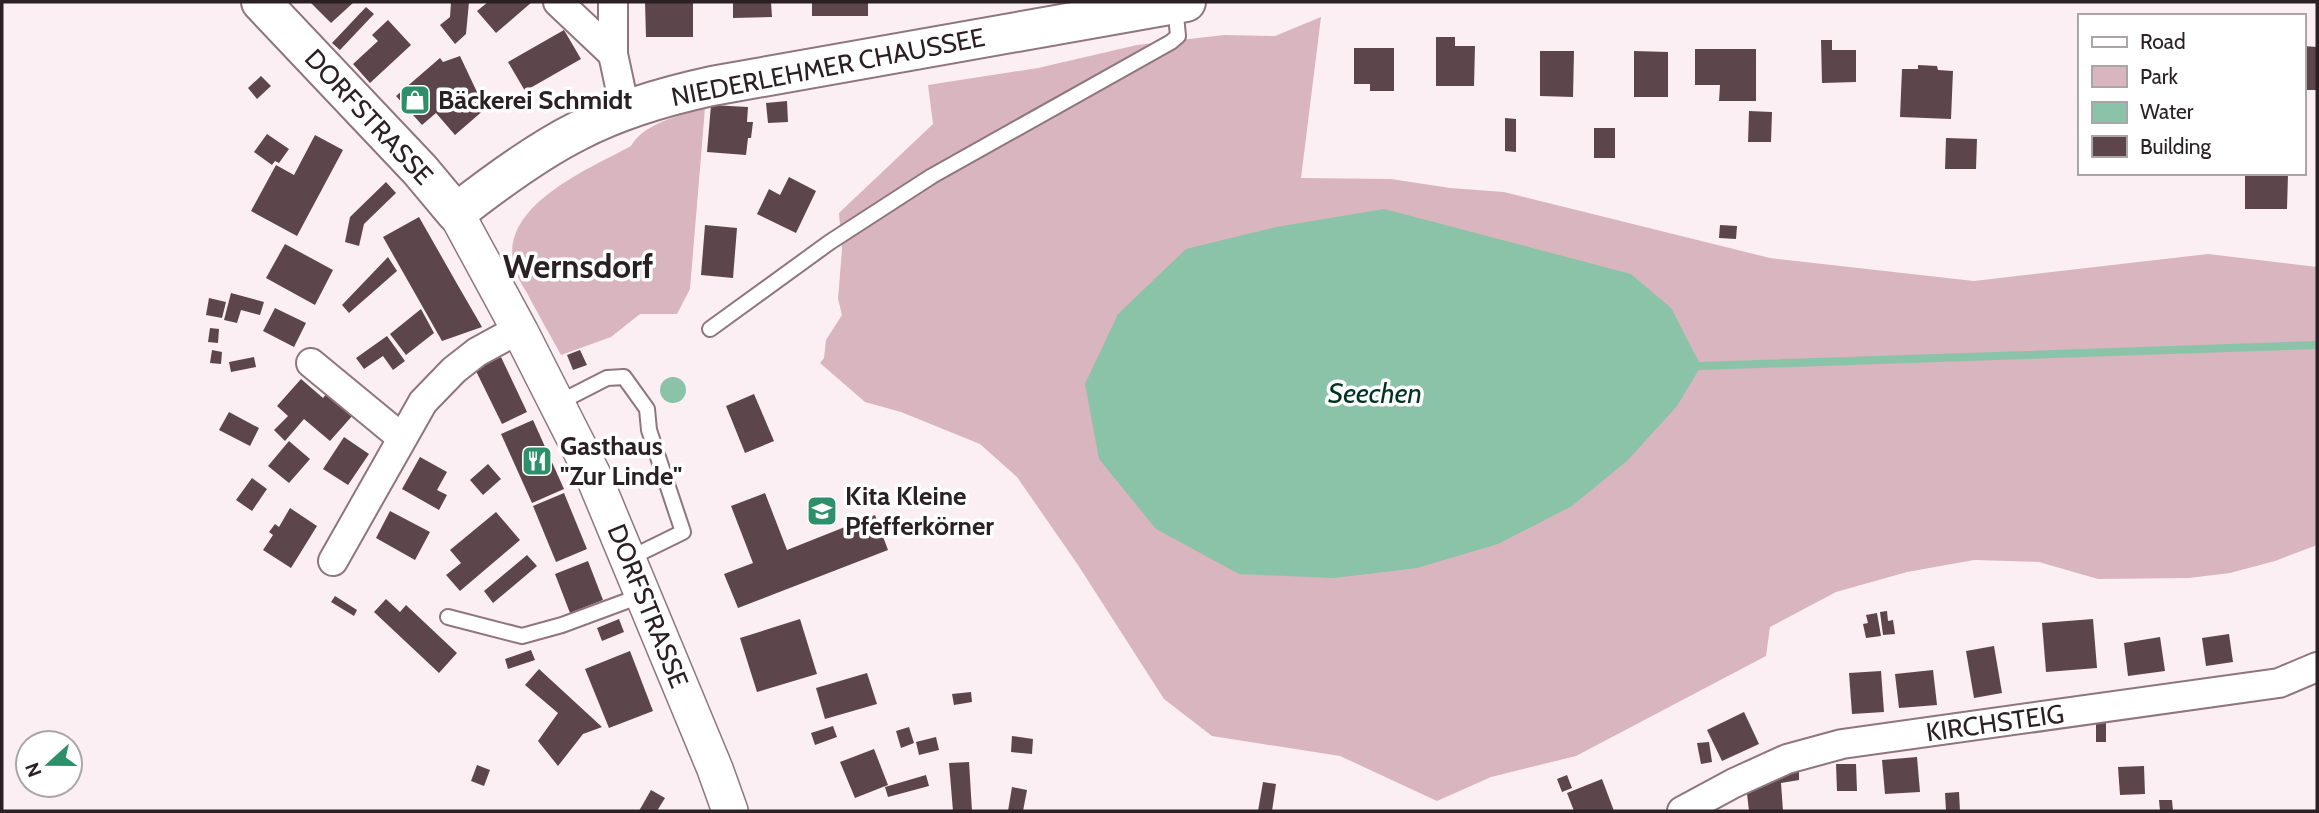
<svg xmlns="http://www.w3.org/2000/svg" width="2319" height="813" font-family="Cabin,sans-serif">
  <rect width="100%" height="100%" fill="#fbeff3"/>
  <g fill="#d9b5bf">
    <path d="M1321,17L1301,178L1391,179L1450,188L1504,192L1770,258L1974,281L2208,254L2317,267V545L2275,561L2230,573L2189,578L2098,579L2039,562L1974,560L1907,572L1836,592L1770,627L1766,656L1576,756L1491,777L1437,801L1340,756L1212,736L1164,699L1078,565L1017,477L980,444L901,412L865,402L820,363L824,358L826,340L842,315L838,299L842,249L839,213L933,124L928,85L1038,68L1137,45L1224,35L1275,36Z"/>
    <path d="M705,108L690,289L677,314H640L611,337L561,355C550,335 538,314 527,293C523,286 517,277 515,269C495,207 589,169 631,146C644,123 681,115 705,108Z"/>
  </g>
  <g fill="#8ac3a8">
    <path d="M1384,209L1631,274L1671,308L1701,366L1677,406L1628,460L1572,506L1498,544L1417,568L1334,578L1239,574L1156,529L1099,459L1085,384L1118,314L1186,249L1276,227Z"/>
    <circle cx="673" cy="390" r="13"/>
  </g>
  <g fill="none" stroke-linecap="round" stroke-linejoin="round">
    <path stroke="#8ac3a8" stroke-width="8" d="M1701,366L2317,345"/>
  </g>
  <g fill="#5d454c">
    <path d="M310,2H354L331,23Z"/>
    <path d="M451,2H469L466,34L455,44L440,25L450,17Z"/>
    <path d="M488,2H532L496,33L477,11Z"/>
    <path d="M645,2H693V37H646Z"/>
    <path d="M733,2H771L772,17L733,18Z"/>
    <rect x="812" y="2" width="56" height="14"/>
    <path d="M366,7L374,14L340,50L332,43Z"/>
    <path d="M388,20L411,45L370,83L353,64L378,41L372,35Z"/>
    <path d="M564,30L581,59L525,91L508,62Z"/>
    <path d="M1436,37H1455V46H1475L1474,86H1436Z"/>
    <path d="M1821,40H1832V50H1856V82L1822,83Z"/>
    <path d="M2303,46L2317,47V90H2303Z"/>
    <path d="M1354,48H1394V91H1370V84H1354Z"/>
    <path d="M1695,49H1756V101H1719L1720,85H1695Z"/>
    <path d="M1540,51H1574L1573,97L1540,96Z"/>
    <path d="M1634,51L1668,52V97H1634Z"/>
    <path d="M460,56L485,109L455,135L436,113L422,125L396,96L440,58L443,62Z"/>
    <path d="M1918,65L1937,66L1938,70L1953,71L1951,119L1900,117L1902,69H1918Z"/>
    <path d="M261,76L271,86L257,99L248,88Z"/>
    <path d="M787,101L788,122L768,123L766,103Z"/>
    <path d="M711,105L748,107L747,122H753L751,138H748L746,155L707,152Z"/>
    <path d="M1749,111L1772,112L1771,142H1748Z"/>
    <path d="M1505,118L1516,119V152L1505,151Z"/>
    <rect x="1594" y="128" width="21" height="30"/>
    <path d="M267,134L289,149L279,163L275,161L272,165L254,152Z"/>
    <path d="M315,135L343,150L297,236L251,211L276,165L294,175Z"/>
    <path d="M1946,138L1977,139L1976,169H1945Z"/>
    <path d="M2245,174H2288L2287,209H2245Z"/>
    <path d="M789,177L816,191L796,233L757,214L769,189L780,195Z"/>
    <path d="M386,182L396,193L364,224L359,246L345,242L350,217Z"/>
    <path d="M419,217L460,289L482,327L442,341L383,237Z"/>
    <path d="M705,225L737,228L733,278L701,275Z"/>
    <path d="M1720,225L1737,226L1736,239L1719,238Z"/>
    <path d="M285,244L333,270L315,305L266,278Z"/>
    <path d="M388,257L397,271L349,313L342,305Z"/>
    <path d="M231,293L264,302L260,315L241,310L237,323L224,320Z"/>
    <path d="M209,298L226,302L222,318L206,315Z"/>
    <path d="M275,308L306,323L294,347L263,331Z"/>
    <path d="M421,309L434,333L406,355L390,334Z"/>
    <path d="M210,328L219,329L218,343L208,342Z"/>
    <path d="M387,336L405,361L393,370L383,356L364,369L356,358Z"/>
    <path d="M212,350L222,352L221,364L210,363Z"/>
    <path d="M580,350L587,365L573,370L567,355Z"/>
    <path d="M254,357L256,367L231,372L229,362Z"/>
    <path d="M501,357L527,412L502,424L475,369Z"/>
    <path d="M301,379L323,398L327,393L353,415L330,441L304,419L285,441L274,430L288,416L277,406Z"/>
    <path d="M754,394L774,441L745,453L726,406Z"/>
    <path d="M229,412L259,428L250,446L219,430Z"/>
    <path d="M533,420L564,489L532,503L501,434Z"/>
    <path d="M344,437L369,454L348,485L323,469Z"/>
    <path d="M289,441L310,459L289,483L268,466Z"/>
    <path d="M420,457L447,472L437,490L447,495L439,510L402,489Z"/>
    <path d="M488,464L501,479L483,495L470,480Z"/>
    <path d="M252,478L267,489L252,511L236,500Z"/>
    <path d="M564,493L587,549L556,562L533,506Z"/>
    <path d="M765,493L787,550L875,515L888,550L738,608L724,574L753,563L731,506Z"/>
    <path d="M290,508L317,526L291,568L263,550L273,535L269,532L275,524L279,527Z"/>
    <path d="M390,511L430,532L415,560L376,538Z"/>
    <path d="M496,512L520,540L460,591L446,575L461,563L450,550Z"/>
    <path d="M527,555L537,566L493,603L484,591Z"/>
    <path d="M588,561L603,600L570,613L555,574Z"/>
    <path d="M335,596L357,610L354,616L331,602Z"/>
    <path d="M386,599L400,612L406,605L457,653L439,673L374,612Z"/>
    <path d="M1887,611L1888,621L1893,620L1895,634L1883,635L1880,612Z"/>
    <path d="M1877,613L1881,636L1866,638L1863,624L1868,623L1866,615Z"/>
    <path d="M619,619L624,632L602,641L597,628Z"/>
    <path d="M800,619L817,674L757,692L740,638Z"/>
    <path d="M2093,619L2097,668L2046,672L2042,623Z"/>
    <path d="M2229,634L2233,662L2206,666L2202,638Z"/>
    <path d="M2160,637L2165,671L2128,676L2124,643Z"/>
    <path d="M1994,646L2002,693L1974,698L1966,651Z"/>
    <path d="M531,650L535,660L508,669L505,659Z"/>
    <path d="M630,651L653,711L609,728L585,669Z"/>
    <path d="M539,669L602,727L583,734L558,766L538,741L558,713L525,685Z"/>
    <path d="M1933,670L1937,705L1899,708L1895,674Z"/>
    <path d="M1881,671L1884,712L1852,714L1849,673Z"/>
    <path d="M867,673L877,704L825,719L816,688Z"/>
    <path d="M971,692L972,702L954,705L952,694Z"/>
    <path d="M1744,712L1759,744L1722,761L1707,730Z"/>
    <rect x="2096" y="722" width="10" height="20"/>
    <path d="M833,726L837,737L815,745L811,733Z"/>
    <path d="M909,727L914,743L901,748L896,731Z"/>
    <path d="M1012,736L1033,739L1032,754L1011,752Z"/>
    <path d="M936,737L939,750L919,755L916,742Z"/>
    <path d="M1709,742L1712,762L1701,764L1697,743Z"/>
    <path d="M874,749L888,785L855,798L840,762Z"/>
    <path d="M1917,757L1920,792L1885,794L1882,760Z"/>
    <path d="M969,762L972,811H953L949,763Z"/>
    <path d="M1799,764V780L1781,783L1783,811H1749L1746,785Z"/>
    <path d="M1836,764H1856L1857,791H1837Z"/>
    <path d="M477,765L490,770L484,786L471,781Z"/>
    <path d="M2144,766L2145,794L2120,795L2118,767Z"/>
    <path d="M926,775L929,786L888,797L885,787Z"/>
    <path d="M1567,775L1572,788L1562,792L1557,779Z"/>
    <path d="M1602,779L1614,811H1574L1567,793Z"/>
    <path d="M1263,782L1276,784L1272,811H1258Z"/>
    <path d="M1012,787L1027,790L1023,811H1008Z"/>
    <path d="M651,790L665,798L657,811H639Z"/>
    <path d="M1959,792L1960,811H1946L1945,793Z"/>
    <path d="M2159,800H2172L2173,811H2160Z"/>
  </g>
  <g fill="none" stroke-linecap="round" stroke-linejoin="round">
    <g stroke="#8f757d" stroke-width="18">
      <g id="service">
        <path d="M710,329L830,242L932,176L1171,42L1178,36L1175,5"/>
        <path d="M558,403L607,378L624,377L647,409L649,430L683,532L630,558"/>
        <path d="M448,617L522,636L562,625L643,595"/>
      </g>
    </g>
    <g stroke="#8f757d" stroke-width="32">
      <g id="minor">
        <path d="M558,2L613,54"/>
        <path d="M613,2V54L625,110"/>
        <path d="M311,363L402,438"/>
        <path d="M333,561L423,402L454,370L477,352L519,329"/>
        <path d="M1682,811L1734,783L1787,759L1842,744L2279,683L2317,667"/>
      </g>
    </g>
    <g stroke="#8f757d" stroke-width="38">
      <path id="tertiary" d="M456,213L520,331L593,475L715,769L730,811"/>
    </g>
    <g stroke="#8f757d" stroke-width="42">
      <path id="secondary" d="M261,2L420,170L456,213C493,184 536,152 578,131C620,109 666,96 712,86L1186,2"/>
    </g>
    <use href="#service" stroke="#fff" stroke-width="14"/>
    <use href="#minor" stroke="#fff" stroke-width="28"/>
    <use href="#tertiary" stroke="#fff" stroke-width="35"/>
    <use href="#secondary" stroke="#fff" stroke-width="38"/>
  </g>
  <defs>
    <g id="shop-square" transform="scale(1.575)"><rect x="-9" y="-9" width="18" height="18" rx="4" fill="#2e906a" stroke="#fff"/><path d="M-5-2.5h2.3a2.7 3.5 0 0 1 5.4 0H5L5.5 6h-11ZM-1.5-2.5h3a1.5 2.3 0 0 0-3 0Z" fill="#fff"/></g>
    <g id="restaurant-square" transform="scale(1.575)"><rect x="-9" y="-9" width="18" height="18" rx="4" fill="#2e906a" stroke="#fff"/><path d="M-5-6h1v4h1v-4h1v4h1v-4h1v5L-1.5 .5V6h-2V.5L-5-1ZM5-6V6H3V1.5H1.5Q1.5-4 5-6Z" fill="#fff"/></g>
    <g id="school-square" transform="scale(1.575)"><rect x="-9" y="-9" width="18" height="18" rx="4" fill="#2e906a" stroke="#fff"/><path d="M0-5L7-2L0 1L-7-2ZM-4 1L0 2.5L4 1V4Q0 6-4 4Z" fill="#fff"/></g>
  </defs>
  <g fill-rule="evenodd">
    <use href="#shop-square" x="415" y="100"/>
    <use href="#restaurant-square" x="537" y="461"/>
    <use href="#school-square" x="822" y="511"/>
  </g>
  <g text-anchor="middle" stroke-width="7" stroke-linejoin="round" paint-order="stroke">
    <g font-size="26" fill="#2b2124" stroke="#fff">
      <text transform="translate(828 67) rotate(-11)" y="9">NIEDERLEHMER CHAUSSEE</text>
      <text transform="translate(369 117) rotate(47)" y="9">DORFSTRASSE</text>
      <text transform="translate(648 606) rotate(68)" y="9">DORFSTRASSE</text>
      <text transform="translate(1995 723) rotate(-8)" y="9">KIRCHSTEIG</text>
    </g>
    <g font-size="26" font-weight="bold" fill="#2b2124" stroke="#fff" text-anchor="start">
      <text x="438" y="109">Bäckerei Schmidt</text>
      <text x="560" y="455">Gasthaus<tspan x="560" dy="30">"Zur Linde"</tspan></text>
      <text x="845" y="505">Kita Kleine<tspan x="845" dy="30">Pfefferkörner</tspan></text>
    </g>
    <g font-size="28" font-style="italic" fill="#003321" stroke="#fff">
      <text x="1375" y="403">Seechen</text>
    </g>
    <g font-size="33" font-weight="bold" fill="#2b2124" stroke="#fff">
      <text x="578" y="278">Wernsdorf</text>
    </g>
  </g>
  <rect width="2319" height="813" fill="none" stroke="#2b2124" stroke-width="7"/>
  <rect x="2078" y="14" width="228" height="161" fill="#ffffff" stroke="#aaa6a7" stroke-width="2"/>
  <rect x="2092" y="37" width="35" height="10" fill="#ffffff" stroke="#aaa6a7" stroke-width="2"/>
  <text x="2140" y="49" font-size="21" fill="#2b2124">Road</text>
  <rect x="2092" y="66" width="35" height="21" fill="#d9b5bf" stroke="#aaa6a7" stroke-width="2"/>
  <text x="2140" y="84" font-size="21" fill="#2b2124">Park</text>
  <rect x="2092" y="102" width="35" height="21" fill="#8ac3a8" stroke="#aaa6a7" stroke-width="2"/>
  <text x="2140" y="119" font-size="21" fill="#2b2124">Water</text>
  <rect x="2092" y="136" width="35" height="21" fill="#5d454c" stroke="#aaa6a7" stroke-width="2"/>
  <text x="2140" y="154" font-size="21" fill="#2b2124">Building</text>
  <g transform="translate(49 764) rotate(249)"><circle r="33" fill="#ffffff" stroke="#aaa6a7" stroke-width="2"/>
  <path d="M0-5L12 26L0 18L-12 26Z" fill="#2e906a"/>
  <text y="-10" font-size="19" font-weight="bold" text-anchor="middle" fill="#2b2124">N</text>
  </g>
</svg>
